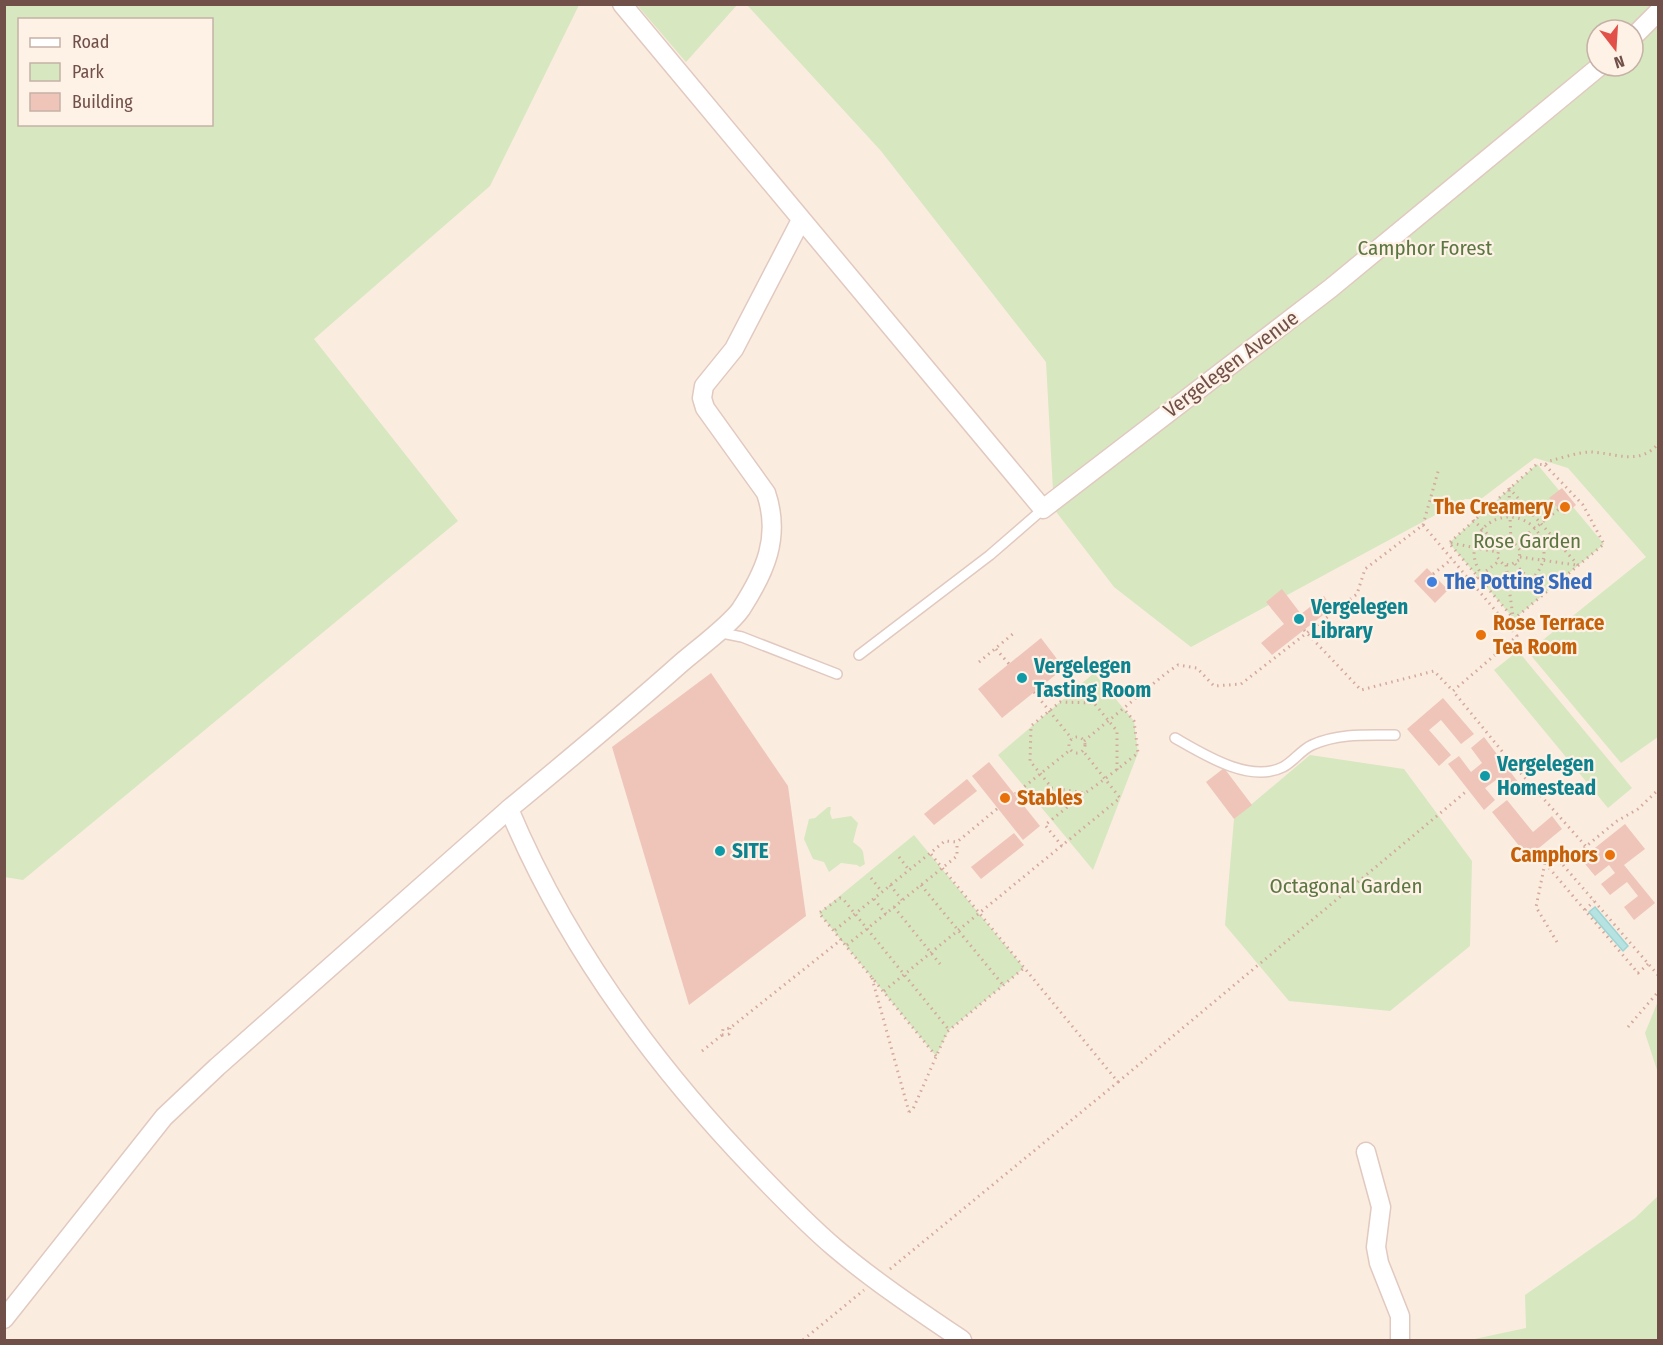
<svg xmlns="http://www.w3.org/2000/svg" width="1663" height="1345" font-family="'Fira Sans Condensed',sans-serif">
  <rect width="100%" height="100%" fill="#fbece0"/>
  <g fill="#d7e7c0" fill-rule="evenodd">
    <path d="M4,5H579L490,186L314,339L458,521L23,880L4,877ZM20,20H212V124H20Z"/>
    <path d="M637,5H737L686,62Z"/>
    <path d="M747,5H1658V737L1621,763L1528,652L1646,557L1568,468L1535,458L1481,499H1465L1191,647L1114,587L1054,509L1046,362L881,151ZM1597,30H1633V66H1597Z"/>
    <path d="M1537,464L1604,544L1514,619L1449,543Z"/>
    <path d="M1518,651L1632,788L1608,808L1494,670Z"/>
    <path d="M1094,673L1134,721L1138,753L1093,870L998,755Z"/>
    <path d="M1310,755L1404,769L1472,861L1470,946L1390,1011L1289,1001L1225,925L1234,819Z"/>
    <path d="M828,807H831L830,813L832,819L851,816L858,823L853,842C866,852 862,849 865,864L860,867L857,865L841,863L829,872L824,862L813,859L804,839L809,819L815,818Z"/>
    <path d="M914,835L1024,968L949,1030L936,1056L819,913Z"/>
    <path d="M1658,1001V1073L1645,1033Z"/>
    <path d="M1658,1196V1340H1470L1526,1328L1525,1295L1635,1218Z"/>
  </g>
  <path fill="#b6e3e2" stroke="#9dd5d4" stroke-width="1.5" d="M1595,907L1628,946L1623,951L1589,912Z"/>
  <g fill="#efc5b9">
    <path d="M1562,488L1576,505L1564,515L1549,498Z"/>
    <path d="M1427,568L1448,590L1435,603L1414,581Z"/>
    <path d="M1282,589L1301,614L1324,596L1332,608L1272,655L1261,643L1284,624L1266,602Z"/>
    <path d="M1041,638L1064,668L1002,718L978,689Z"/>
    <path d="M711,673L788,786L806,916L689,1005L612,747Z"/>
    <path d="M1443,698L1474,734L1461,744L1441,720L1429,730L1451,755L1439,766L1407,729Z"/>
    <path d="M1484,737L1518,782L1505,792L1496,780L1485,788L1495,800L1484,810L1448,764L1459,756L1471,772L1482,763L1471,748Z"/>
    <path d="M989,762L1040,826L1023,840L972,776Z"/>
    <path d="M1224,768L1252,805L1234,819L1206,782Z"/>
    <path d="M967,779L977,791L934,825L924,814Z"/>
    <path d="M1507,800L1533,832L1552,816L1562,829L1528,857L1492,812Z"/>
    <path d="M1625,824L1645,849L1624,865L1655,903L1634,920L1624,907L1638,896L1627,882L1610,895L1601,884L1615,873L1609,865L1595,876L1581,859Z"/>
    <path d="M1014,833L1024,845L981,879L971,867Z"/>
  </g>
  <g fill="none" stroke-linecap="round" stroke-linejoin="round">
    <g stroke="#e1c9c0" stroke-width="12">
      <g id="service">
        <path d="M717,632L742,637L837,674"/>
        <path d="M859,655L990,555L1043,509"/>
        <path d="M1175,738C1203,754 1250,784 1283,767C1293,762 1301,750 1312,745C1338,733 1367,735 1395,735"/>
      </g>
    </g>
    <g stroke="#e1c9c0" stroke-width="21">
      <g id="minor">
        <path d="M622,4L1043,509L1331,288L1600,66"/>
        <path d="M1633,37L1658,12"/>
        <path d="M801,220L734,349L704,386L702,398L705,408L766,493C781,537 765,572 741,609C730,625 696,650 680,664C624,714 566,762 509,809C566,945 654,1065 756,1171C781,1197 806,1223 834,1247C874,1281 919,1311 962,1340"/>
        <path d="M1366,1152L1381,1207L1376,1247L1379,1263L1400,1316V1340"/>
        <path d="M4,1319L164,1117L217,1067L509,809"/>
      </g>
    </g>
    <g stroke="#d4a99d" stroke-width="3" stroke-dasharray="1.5 4.5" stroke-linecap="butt">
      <path d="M1545,465L1583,505L1604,544L1514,619L1449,543L1537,464L1545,465L1549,461C1562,458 1578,452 1591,452C1615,453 1639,466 1658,444"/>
      <path d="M1509,488L1578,565"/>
      <path d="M1509,490L1511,542"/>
      <circle cx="1509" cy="552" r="35"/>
      <path d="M1473,520L1500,546"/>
      <path d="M1423,525L1439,468"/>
      <path d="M1451,543L1497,552"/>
      <path d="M1515,544L1520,550L1519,560L1510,565L1503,564L1497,557L1500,546L1507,542L1515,544L1559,509"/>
      <path d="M1520,557L1576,565"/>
      <path d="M1515,564L1543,594"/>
      <path d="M1506,565L1513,617"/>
      <path d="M1433,574L1452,559"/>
      <path d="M1472,582L1499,561"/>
      <path d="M1304,630L1361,690L1434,671L1453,691"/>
      <path d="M996,649L1009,664"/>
      <path d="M979,662L1014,633"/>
      <path d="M1034,692L1072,739"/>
      <circle cx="1077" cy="745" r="8"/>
      <path d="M1084,741L1165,674L1178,665L1197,668L1214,686L1241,684L1357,594L1365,569L1423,525L1517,636L1453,691L1510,761L1590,851"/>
      <path d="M1117,770V731L1094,703L1060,702L1031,726L1030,761L1052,788L1085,793C1103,781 1120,767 1138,753L1134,721L1124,709"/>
      <path d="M1015,794L1070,750"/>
      <path d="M1062,846L1045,825L1085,793"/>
      <path d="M899,857L909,870"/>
      <path d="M1545,863L1638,973L1648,964"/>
      <path d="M1563,865L1658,975"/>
      <path d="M871,878L882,892"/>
      <path d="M890,885L902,900"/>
      <path d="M921,885L1003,985"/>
      <path d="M874,899L886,914"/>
      <path d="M894,907L940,964"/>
      <path d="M1585,910L1594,901"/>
      <path d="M835,930L945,841L957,842L998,808"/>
      <path d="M1557,942L1536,907L1545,863L1554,855L1563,865L1617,821L1638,809L1658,790"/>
      <path d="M847,945L957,856V842"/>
      <path d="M872,978L909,1112"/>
      <path d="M884,991L1120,798L1083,751"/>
      <path d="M1628,1027L1658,992"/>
      <path d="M722,1035L729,1034L730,1028"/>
      <path d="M702,1051L722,1035L723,1029L730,1028L842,939"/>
      <path d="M936,1056L819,913L840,898L843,899L949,1030"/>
      <path d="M1118,1082L1468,790"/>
      <path d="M909,1112L913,1109L947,1032L1024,968"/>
      <path d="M890,1269L1118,1082L930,853"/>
      <path d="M803,1340L864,1290"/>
    </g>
    <use href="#service" stroke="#fff" stroke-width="9"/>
    <use href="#minor" stroke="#fff" stroke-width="18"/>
  </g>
  <g fill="#e8710a" stroke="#fef1e6" stroke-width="2">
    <circle cx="1565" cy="507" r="6"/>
    <circle cx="1481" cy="635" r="6"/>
    <circle cx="1005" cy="798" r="6"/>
    <circle cx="1610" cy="855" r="6"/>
  </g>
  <circle fill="#3f7fe0" stroke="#fef1e6" stroke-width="2" cx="1432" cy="582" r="6"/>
  <g fill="#0f9aa8" stroke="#fef1e6" stroke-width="2">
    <circle cx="1299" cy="619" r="6"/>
    <circle cx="1022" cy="678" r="6"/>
    <circle cx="1485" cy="776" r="6"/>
    <circle cx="720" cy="851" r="6"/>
  </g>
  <g text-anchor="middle" stroke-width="4.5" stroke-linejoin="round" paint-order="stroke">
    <g font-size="21" fill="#5a7742" stroke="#fef1e6">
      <text x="1425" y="255">Camphor Forest</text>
      <text x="1527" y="548">Rose Garden</text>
      <text x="1346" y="893">Octagonal Garden</text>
    </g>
    <g font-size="21" fill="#715049" stroke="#fef1e6">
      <text transform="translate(1231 364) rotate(-37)" y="7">Vergelegen Avenue</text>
    </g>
    <g font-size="21" font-weight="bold" fill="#c56008" stroke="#fef1e6" text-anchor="end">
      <text x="1553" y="514">The Creamery</text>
      <text x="1493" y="630" text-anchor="start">Rose Terrace<tspan x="1493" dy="24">Tea Room</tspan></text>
      <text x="1017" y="805" text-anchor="start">Stables</text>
      <text x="1598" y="862">Camphors</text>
    </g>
    <g font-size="21" font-weight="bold" fill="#366cbe" stroke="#fef1e6" text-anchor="start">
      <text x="1444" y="589">The Potting Shed</text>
    </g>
    <g font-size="21" font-weight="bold" fill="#0d838f" stroke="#fef1e6" text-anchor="start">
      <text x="1311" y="614">Vergelegen<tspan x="1311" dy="24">Library</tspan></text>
      <text x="1034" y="673">Vergelegen<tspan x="1034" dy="24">Tasting Room</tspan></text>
      <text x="1497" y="771">Vergelegen<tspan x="1497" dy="24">Homestead</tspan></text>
      <text x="732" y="858">SITE</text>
    </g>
  </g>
  <rect width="1663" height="1345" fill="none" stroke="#715049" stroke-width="12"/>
  <rect x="18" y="18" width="195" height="108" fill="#fef1e6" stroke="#c6b1a7" stroke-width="1.5"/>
  <rect x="30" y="38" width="30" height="9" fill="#ffffff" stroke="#c6b1a7" stroke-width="1.5"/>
  <text x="72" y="48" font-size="18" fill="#715049">Road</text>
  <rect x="30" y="63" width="30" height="18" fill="#d7e7c0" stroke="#c6b1a7" stroke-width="1.5"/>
  <text x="72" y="78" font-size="18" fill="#715049">Park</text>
  <rect x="30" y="93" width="30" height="18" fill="#efc5b9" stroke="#c6b1a7" stroke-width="1.5"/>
  <text x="72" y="108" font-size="18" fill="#715049">Building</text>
  <g transform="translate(1615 48) rotate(163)"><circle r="28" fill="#fef1e6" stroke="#c6b1a7" stroke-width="1.5"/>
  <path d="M0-4.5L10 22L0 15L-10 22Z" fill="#e25149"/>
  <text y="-9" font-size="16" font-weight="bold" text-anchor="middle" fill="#715049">N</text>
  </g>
</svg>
